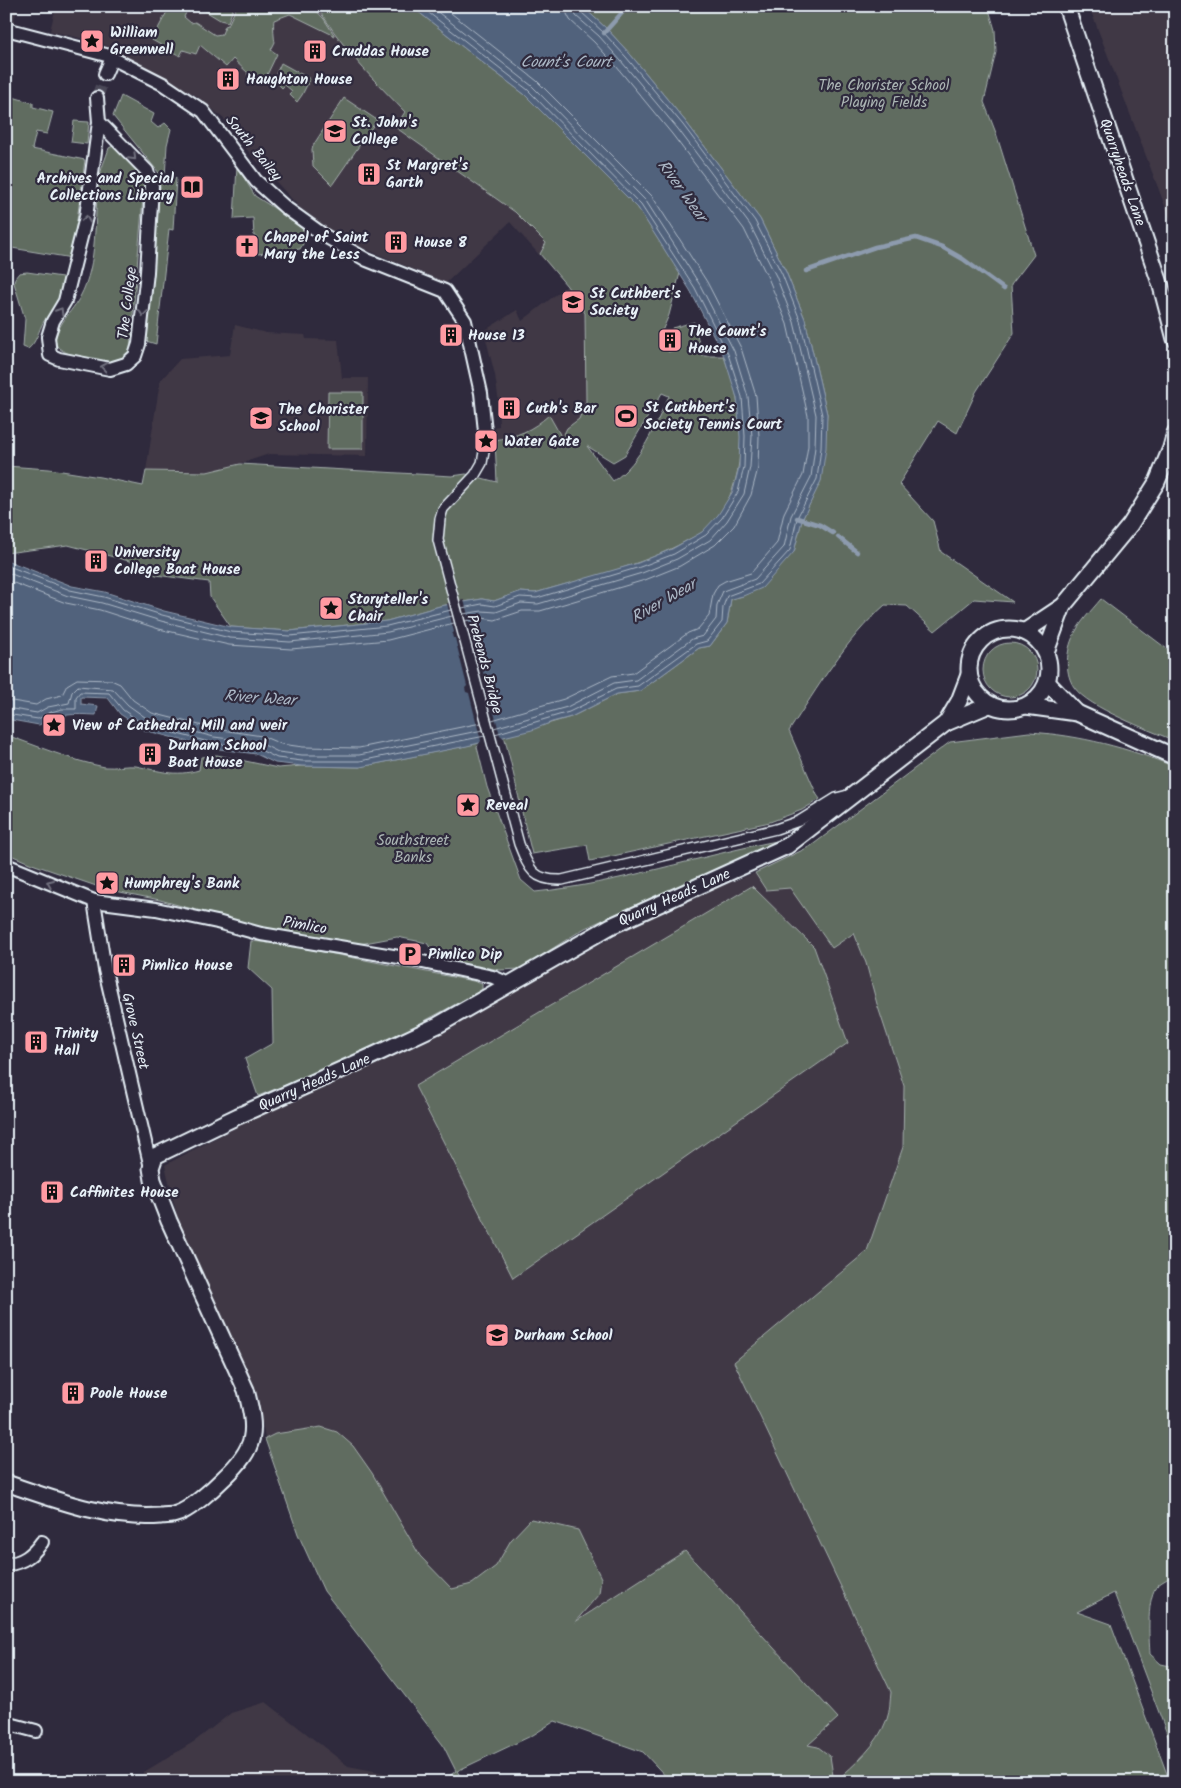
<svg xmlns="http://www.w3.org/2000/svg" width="1181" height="1788" font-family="Kalam,sans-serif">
  <rect width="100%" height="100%" fill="#2f2a3d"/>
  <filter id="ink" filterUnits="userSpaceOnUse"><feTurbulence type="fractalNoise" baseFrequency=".02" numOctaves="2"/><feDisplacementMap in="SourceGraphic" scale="10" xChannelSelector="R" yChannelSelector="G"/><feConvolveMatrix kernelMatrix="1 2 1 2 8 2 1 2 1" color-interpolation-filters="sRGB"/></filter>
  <g filter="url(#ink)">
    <g fill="#403845">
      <path d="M6,6H18L13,24L6,23Z"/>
      <path d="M56,6H315L325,17L340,40L379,84L523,193L602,307L613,462L586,445L562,439L549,416L537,426L523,434L495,440L494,427L499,426L498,396L495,375L484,331L517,310L522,321L567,286L510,222L446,283L356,245L330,230L300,208L248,151L225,120L197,96L110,47L97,42L50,31Z"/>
      <path d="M1089,6H1175V240L1173,227Z"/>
      <path d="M235,325L266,333L305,335L306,339L338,340L342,378H368L367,456L269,454L239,464L207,472L146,471L160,381L180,359L230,355Z"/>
      <path d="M755,873L766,890L790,888L832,948L854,933L866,963L877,1004L904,1086L903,1147L867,1251L734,1363L891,1692L1111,1624L1170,1782H671L643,1752L442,1681L324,1591L298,1534L265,1439L258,1397L215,1308L178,1220L165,1165L248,1121L435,1035L672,904Z"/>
      <path d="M266,1702L348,1766L431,1782H137L144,1772L195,1741L231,1713Z"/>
    </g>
    <g fill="#606c60" stroke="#a4aeac" fill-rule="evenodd">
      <path d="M170,6L174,8L175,6H189L184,17L191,23L195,22L215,35L222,34L225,26L228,25L237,6H312L324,19L335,36L290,14L274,20C273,23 274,40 275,42L271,50L277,54L265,79L254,81L247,74L248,73L233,59L226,67L200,45L196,54L183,50L180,56L152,40Z"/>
      <path d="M197,6H234L228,22L220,20Z"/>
      <path d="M315,6H411L487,66L524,94L541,110L638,208L680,273L669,315L662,331L668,352L679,349L672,328L694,322L702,356H724C728,370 735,385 737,399C745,445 742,501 702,532C697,536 691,538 686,541C640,567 585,578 535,593L519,592L494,601L482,599L440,606L387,621L289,631L231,627L210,597L209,582L156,575L129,561L68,545L6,553V466L49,469L100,477L143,486L146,471L207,472L240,464L452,476L466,474L497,482L495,440C518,436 531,431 549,415L562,438L567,428L579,419L586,402L585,313L567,286L540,254L546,243L515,212L395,127L405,112C383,89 359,66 340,40C331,29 325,17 315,6ZM662,393L669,396C654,427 642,461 613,481L587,446L613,462L625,455Z"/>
      <path d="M582,6H988L995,30L996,52L984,102L996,133L1034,255L1011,285L1014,333L976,392L957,433L938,421L899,484L933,521L941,552L1013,602L974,599L935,631L907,606L885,605C845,640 818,687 789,731L817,795L820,799L802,810L770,822L590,861L587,845L532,854C522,816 515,777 505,739L502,737L571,717L617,694L640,691L699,648L710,646L727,623L731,599L743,596L794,552L802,520L821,480L827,414L805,319L786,272L760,219L686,122L630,54L607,29Z"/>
      <path d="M281,63L310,79L302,95L297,102L289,94L292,91L285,85L282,88L276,82L279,77L276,74Z"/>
      <path d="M6,95L33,103V107L53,112L47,134L36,132L32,149L85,160L72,258L6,247Z"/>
      <path d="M121,96L154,114L151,122L158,128L165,123L171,129L167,145L165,177L176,178L173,230L169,229L156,344L146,341L160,187L159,173L113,116Z"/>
      <path d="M344,98L377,120L332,185L313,166L312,149L314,144Z"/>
      <path d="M74,121L89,122L87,144L71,142Z"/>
      <path d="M113,146L142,175L144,186L130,349C118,365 112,364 94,360C84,358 60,354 56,344C52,330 74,309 80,297C99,262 93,219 99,181C100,170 106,158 109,148Z"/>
      <path d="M237,166L255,196L307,229V237L300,249L258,254L257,237H254L253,218L234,219Z"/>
      <path d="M27,272L62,277L66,284C60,301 54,307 44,321C38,331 37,342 28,349L23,347L25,319L14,283L15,278L19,273Z"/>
      <path d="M328,392H363V449H327Z"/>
      <path d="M1101,599L1175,655V741C1150,730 1088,708 1074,687C1065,674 1066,654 1072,639C1078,624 1091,611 1101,599Z"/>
      <circle cx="1010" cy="670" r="27"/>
      <path d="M1029,732C1080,735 1128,748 1175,767V1575C1169,1578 1163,1581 1158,1585C1146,1595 1149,1639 1150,1654L1161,1664L1175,1667V1755L1114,1593L1077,1612L1111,1624L1170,1782H835C856,1763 877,1746 887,1719C890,1711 890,1701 891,1692L734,1362L867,1251L903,1147L904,1086L877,1004L866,963L854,933L832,948L790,888L766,890L755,873L811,846L950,742Z"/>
      <path d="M6,735C38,746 72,761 105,767C115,768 126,765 136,766C160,771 175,777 199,770L201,757L217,755L278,768L302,766L360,767L480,743L477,747L487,787L521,880L535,892C619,884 700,855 782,840L585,928L520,969L500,970L438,959L427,943L397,937L354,945L282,934L160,900L105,889L32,864L6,853Z"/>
      <path d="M752,886L814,947L848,1043L513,1278L415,1086Z"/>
      <path d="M251,941L282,944L473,981L482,984V990L363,1054L258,1096L245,1059L273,1043L272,990L248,968Z"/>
      <path d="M321,1427L337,1432L353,1446L372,1473L420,1556L452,1589L472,1584L496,1566L511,1540L531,1519L578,1530L601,1578L599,1594L575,1622L685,1551L838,1718L808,1745L818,1747L830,1756L834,1782H671L643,1752L555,1721L533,1735L457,1771L464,1782H441L456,1771L443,1745L324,1591L298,1534L265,1439L275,1434Z"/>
    </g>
    <path fill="#51627c" stroke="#8d9bae" d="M411,6H582L607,29L630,54L686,122L760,219L786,272L805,319L827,414L826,448L821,481L802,520L794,552L762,588L743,596L731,599L727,623L710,646L699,648L640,691L617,694L571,717L552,722L532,730L467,746L360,767L302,766L275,763L256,754L212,748L144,730L120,714L108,698L81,697V704L98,706L96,715C73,714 60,713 39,725L6,719V560L72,586L105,592L164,611L231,627L290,631L387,621L440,606L482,599L494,601L519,592L535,593L638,563L672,549L702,532L718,515L733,491L739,467L740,437L737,398L724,356L690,290L638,208L524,94L487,66Z"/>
    <path fill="#2f2a3d" d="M464,600L471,627L475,628L476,632L473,635L486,683L490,684L491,687L488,690L500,735L505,739L477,746L481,741L469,693L466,692L465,688L467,686L455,638H453L452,634L454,632L447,603Z"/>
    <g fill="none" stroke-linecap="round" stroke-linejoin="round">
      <g stroke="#acb8c6" stroke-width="1">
        <path d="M420,6L528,90L641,205L695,288L728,354L742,397L745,436L744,467L738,492L722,518L706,535L674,554L640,567L537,598L520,597L495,606L482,604L462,608"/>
        <path d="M430,6L532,86L646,201L700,285L734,351L748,397L752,436L750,467L744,494L727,521L710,540L677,559L642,573L538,604L521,603L496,612L482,611L463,614"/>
        <path d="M442,6L537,81L652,196L707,282L741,348L756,396L759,436L758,468L751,495L734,526L715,545L680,566L645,580L540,611H522L495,620L482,618L465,621"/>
        <path d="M6,565L70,590L104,597L162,615L231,632L290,636L387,626L451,610"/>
        <path d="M6,572L68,596L102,603L161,621L230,638L290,642L388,632L452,616"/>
        <path d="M6,580L66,603L100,610L159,629L229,645L291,649L388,640L454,623"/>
        <path d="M6,700L36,705L46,699L62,695L67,685L77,679L111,680L120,684L133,700L152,713L215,729L262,736L281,744L303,747L359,748L481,723"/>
        <path d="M6,708L37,713L48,707L69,703L72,692L78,686L113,689L128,705L149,720L214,737L260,743L278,752L302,755H359L483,730"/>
        <path d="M6,714L38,719L51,712L62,709H76V697L80,692L109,693L123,710L146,726L213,743L258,749L277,758L302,761H360L485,736"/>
        <path d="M492,720L564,699L612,676L633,673L688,633L698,629L709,616L713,594L718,585L725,581L751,573L777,543L784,513L803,475L808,446V416L787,324L769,280L744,229L672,134L616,66L594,42L570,20L567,14L566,6"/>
        <path d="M494,728L567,707L614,683L636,680L692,639L703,636L716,619L717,605L723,591L755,579L784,547L791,516L811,477L815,447L816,415L794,322L776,276L750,225L678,129L621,61L599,36L576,16L573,6"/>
        <path d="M495,734L569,712L616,689L638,686L696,644L707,641L722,622L723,607L727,596L759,584L790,550L797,518L817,479L821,448L822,415L800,320L782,274L755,221L683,125L626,57L603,32L581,12L580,6"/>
      </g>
      <g stroke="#8d9bae" stroke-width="4.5">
        <path d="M604,33L628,6"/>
        <path d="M806,271L875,247L916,238L942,247L963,259L1004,289"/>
        <path d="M797,518L820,525L833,533"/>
        <path d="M838,537L857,552"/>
      </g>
      <path stroke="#4b4859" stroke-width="12" stroke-dasharray="12 6" stroke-linecap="butt" d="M97,98L105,74"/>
      <g stroke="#e8f1f8" stroke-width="12">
        <path id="pedestrian" d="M486,441L482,463L475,475L443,509L440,519L438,540L519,844C529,869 533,881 562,880L776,829L799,821L836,798L848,795"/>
      </g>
      <g stroke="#e8f1f8" stroke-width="16">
        <g id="minor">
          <path d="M6,29L106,55L163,84L203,111L256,181L286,208L325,236L367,260L445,291L465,321L481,393L486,441"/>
          <path d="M105,74L112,58"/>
          <path d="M97,98L99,122L86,217L65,301L53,321L48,337L50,355L59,359L110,369L126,364L135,356L139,344L147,272L152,186L147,171L99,122"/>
          <path d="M6,865L94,901L156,909L217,922L261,934L399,957L493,977L509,984"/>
          <path d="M94,901L105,970L151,1168"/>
          <path d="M6,1565C23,1562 32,1556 42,1542"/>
          <path d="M6,1723L36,1731"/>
        </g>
      </g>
      <g stroke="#e8f1f8" stroke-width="19">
        <g id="tertiary">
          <path d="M1066,6L1161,286L1175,339"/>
          <circle cx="1009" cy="669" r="40"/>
          <path d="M1024,632L1063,606L1130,525L1157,482L1171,448L1175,433"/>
          <path d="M1046,652L1063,606"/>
          <path d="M1047,682L1077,713"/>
          <path d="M1026,706L1077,713L1175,757"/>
          <path d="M946,723L959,701L969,675"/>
          <path d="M6,1483C56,1500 108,1520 161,1516C166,1515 172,1516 176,1514C189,1511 214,1488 224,1478C257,1447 257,1432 246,1390L169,1221L153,1180L151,1168L155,1156L238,1116L370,1057L438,1025L611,926L787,846L946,723L989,705"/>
        </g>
      </g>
      <use href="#pedestrian" stroke="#2f2a3d" stroke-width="9"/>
      <use href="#minor" stroke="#2f2a3d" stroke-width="12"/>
      <use href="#tertiary" stroke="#2f2a3d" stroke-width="15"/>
    </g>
    <defs><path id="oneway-chevron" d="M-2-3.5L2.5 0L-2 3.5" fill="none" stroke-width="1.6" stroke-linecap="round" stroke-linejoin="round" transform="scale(1.25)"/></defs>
    <g stroke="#70707e">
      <use href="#oneway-chevron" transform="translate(133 157) rotate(46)"/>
      <use href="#oneway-chevron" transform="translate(86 219) rotate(-80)"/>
      <use href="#oneway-chevron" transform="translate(60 311) rotate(-58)"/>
      <use href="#oneway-chevron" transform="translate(143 313) rotate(97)"/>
      <use href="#oneway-chevron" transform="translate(104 367) rotate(-172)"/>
      <use href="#oneway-chevron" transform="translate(50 883) rotate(-157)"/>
    </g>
  </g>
  <defs>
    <g id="sight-square" transform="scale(1.25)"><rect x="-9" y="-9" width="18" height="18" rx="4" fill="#ff9aa2" stroke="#2f2a3d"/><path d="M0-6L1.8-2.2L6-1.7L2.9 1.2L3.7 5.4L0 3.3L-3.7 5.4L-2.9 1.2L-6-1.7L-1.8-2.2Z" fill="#111"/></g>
    <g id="building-square" transform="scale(1.25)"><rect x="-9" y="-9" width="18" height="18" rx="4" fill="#ff9aa2" stroke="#2f2a3d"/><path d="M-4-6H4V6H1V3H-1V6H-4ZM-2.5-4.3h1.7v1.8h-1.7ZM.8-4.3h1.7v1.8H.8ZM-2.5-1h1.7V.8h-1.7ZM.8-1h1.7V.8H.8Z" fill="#111"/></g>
    <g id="university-square" transform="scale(1.25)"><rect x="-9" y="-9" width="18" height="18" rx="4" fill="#ff9aa2" stroke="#2f2a3d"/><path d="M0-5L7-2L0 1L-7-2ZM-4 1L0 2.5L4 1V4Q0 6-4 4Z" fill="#111"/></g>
    <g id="library-square" transform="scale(1.25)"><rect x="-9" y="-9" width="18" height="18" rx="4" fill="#ff9aa2" stroke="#2f2a3d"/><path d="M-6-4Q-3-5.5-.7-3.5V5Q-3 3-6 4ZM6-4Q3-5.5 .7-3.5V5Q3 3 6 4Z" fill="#111"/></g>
    <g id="church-square" transform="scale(1.25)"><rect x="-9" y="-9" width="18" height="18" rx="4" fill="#ff9aa2" stroke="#2f2a3d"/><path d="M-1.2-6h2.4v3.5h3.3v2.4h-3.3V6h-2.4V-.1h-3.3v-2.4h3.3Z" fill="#111"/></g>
    <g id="stadium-square" transform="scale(1.25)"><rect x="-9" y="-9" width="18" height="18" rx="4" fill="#ff9aa2" stroke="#2f2a3d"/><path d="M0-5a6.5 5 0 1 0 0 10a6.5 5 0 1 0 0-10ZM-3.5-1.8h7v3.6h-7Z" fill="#111"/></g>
    <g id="school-square" transform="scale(1.25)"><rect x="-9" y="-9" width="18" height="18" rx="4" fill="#ff9aa2" stroke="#2f2a3d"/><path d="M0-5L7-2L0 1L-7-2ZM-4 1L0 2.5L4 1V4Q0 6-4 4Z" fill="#111"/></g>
    <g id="parking-square" transform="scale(1.25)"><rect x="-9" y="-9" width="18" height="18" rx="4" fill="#ff9aa2" stroke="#2f2a3d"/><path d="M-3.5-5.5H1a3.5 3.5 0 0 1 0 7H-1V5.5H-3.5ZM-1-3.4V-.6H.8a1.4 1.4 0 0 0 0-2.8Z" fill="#111"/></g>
  </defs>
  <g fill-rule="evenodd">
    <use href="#sight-square" x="92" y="41"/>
    <use href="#building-square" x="315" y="51"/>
    <use href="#building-square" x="228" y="79"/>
    <use href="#university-square" x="335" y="131"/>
    <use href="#building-square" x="369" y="174"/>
    <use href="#library-square" x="192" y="187"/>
    <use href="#building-square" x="396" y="242"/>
    <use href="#church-square" x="247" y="246"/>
    <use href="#university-square" x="573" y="302"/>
    <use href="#building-square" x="451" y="335"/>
    <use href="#building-square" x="670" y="340"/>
    <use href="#building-square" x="509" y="408"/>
    <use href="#stadium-square" x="626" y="416"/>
    <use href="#school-square" x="261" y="418"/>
    <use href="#sight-square" x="486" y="441"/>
    <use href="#building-square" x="96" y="561"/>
    <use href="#sight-square" x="331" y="608"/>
    <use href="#sight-square" x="54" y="725"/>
    <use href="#building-square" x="150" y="754"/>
    <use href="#sight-square" x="468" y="805"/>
    <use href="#sight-square" x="107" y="883"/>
    <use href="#parking-square" x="410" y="954"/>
    <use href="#building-square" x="124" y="965"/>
    <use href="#building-square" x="36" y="1042"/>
    <use href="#building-square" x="52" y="1192"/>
    <use href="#school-square" x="497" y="1335"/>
    <use href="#building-square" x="73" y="1393"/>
  </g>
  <g text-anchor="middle" stroke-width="4.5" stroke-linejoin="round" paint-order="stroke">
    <g font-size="15" font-weight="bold" fill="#e8f1f8" stroke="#2f2a3d" text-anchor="start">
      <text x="110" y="37">William<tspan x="110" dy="17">Greenwell</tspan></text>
      <text x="332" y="56">Cruddas House</text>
      <text x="246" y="84">Haughton House</text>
      <text x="352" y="127">St. John's<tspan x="352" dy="17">College</tspan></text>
      <text x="386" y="170">St Margret's<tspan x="386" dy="17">Garth</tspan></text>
      <text x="174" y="183" text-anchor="end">Archives and Special<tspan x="174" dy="17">Collections Library</tspan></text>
      <text x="264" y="242">Chapel of Saint<tspan x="264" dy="17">Mary the Less</tspan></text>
      <text x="414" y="247">House 8</text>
      <text x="590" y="298">St Cuthbert's<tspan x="590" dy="17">Society</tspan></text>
      <text x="688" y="336">The Count's<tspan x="688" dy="17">House</tspan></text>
      <text x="468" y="340">House 13</text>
      <text x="644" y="412">St Cuthbert's<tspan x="644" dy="17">Society Tennis Court</tspan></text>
      <text x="526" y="413">Cuth's Bar</text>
      <text x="278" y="414">The Chorister<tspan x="278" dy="17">School</tspan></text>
      <text x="504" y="446">Water Gate</text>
      <text x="114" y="557">University<tspan x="114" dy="17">College Boat House</tspan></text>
      <text x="348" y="604">Storyteller's<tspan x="348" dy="17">Chair</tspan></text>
      <text x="72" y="730">View of Cathedral, Mill and weir</text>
      <text x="168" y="750">Durham School<tspan x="168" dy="17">Boat House</tspan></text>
      <text x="486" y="810">Reveal</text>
      <text x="124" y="888">Humphrey's Bank</text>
      <text x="428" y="959">Pimlico Dip</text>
      <text x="142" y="970">Pimlico House</text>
      <text x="54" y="1038">Trinity<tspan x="54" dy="17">Hall</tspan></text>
      <text x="70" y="1197">Caffinites House</text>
      <text x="514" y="1340">Durham School</text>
      <text x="90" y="1398">Poole House</text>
    </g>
    <g font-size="15" fill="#abb5b4" stroke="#2f2a3d">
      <text x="884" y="90">The Chorister School<tspan x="884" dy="17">Playing Fields</tspan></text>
      <text x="413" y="845">Southstreet<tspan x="413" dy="17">Banks</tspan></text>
    </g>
    <g font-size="15" fill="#e8f1f8" stroke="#2f2a3d">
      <text transform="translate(254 148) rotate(51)" y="5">South Bailey</text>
      <text transform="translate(1123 172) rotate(71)" y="5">Quarryheads Lane</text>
      <text transform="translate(127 303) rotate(-83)" y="5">The College</text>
      <text transform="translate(485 664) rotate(75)" y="5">Prebends Bridge</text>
      <text transform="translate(674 897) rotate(-24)" y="5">Quarry Heads Lane</text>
      <text transform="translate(305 925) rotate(10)" y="5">Pimlico</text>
      <text transform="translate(136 1031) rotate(77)" y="5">Grove Street</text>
      <text transform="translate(314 1082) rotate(-24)" y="5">Quarry Heads Lane</text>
    </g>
    <g font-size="16" font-style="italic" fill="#acb8c6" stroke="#2f2a3d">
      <text x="566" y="67">Count's Court</text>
      <text transform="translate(683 190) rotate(54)" y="6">River Wear</text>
      <text transform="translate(663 600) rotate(-30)" y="6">River Wear</text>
      <text transform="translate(260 697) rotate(4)" y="6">River Wear</text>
    </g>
  </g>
  <rect width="1181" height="1788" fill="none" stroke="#2f2a3d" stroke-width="25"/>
  <rect x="12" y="12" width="1156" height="1763" fill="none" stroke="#e8f1f8" stroke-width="2" filter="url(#ink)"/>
</svg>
